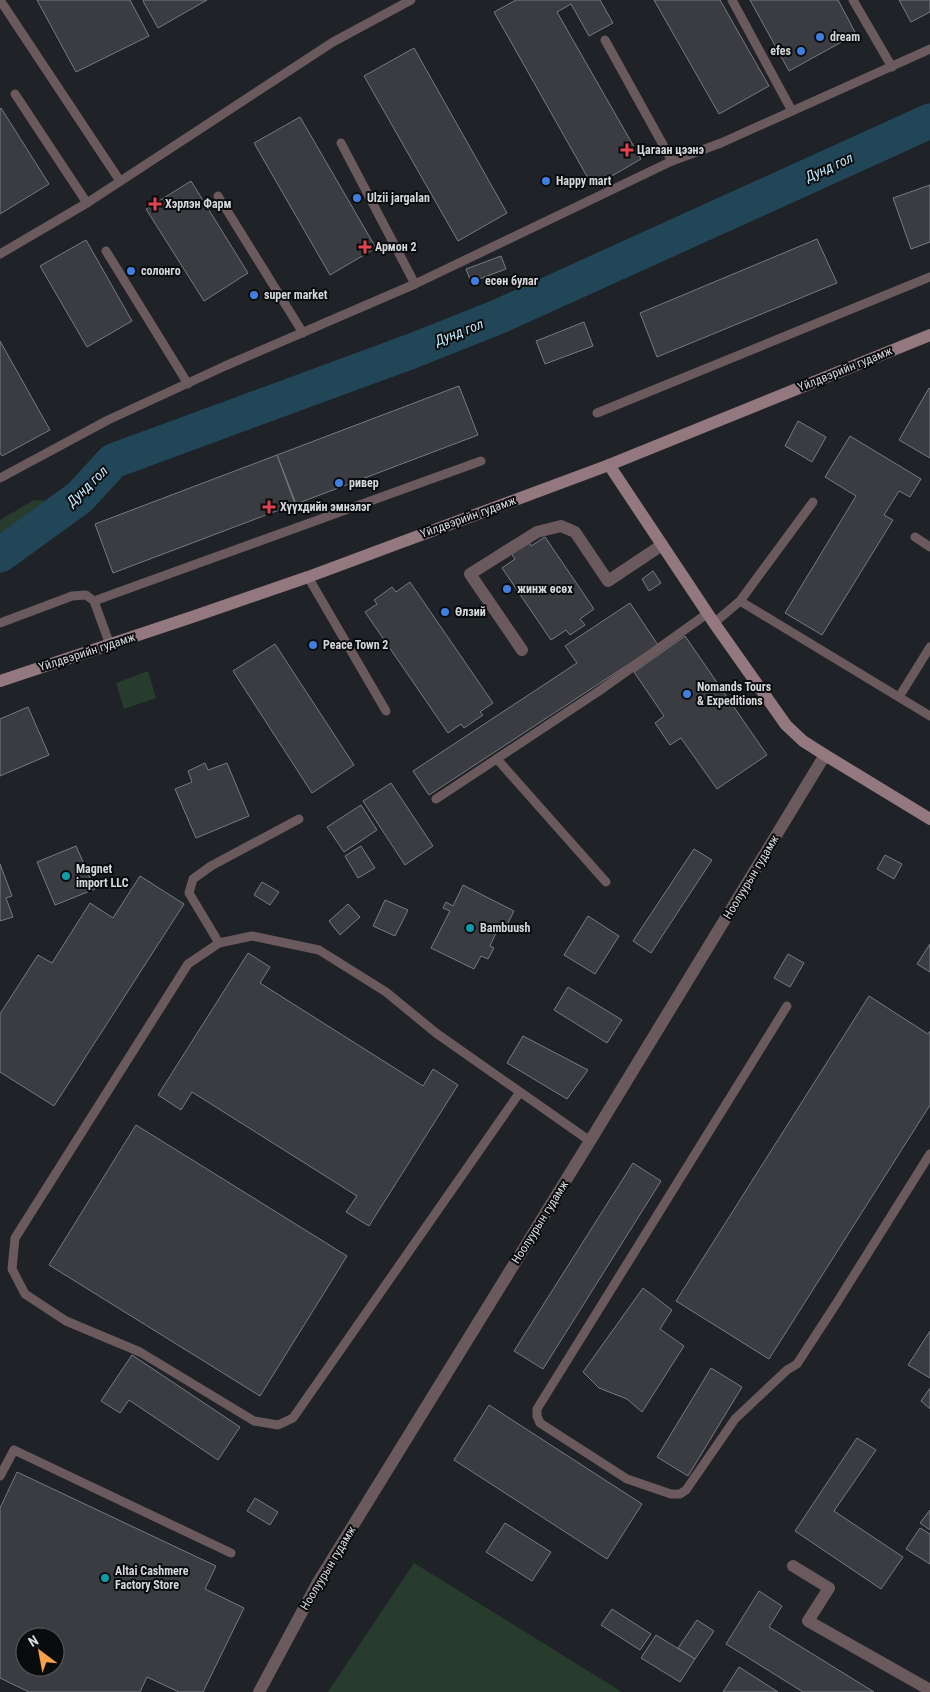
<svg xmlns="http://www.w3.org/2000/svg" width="930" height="1692" font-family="'Roboto Condensed',sans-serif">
  <rect width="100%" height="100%" fill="#1f2226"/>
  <g fill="#273c2d">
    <path d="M34,500L48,501L49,510L7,538L0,546V520Z"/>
    <path d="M40,533L15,560L0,571V563Z"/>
    <path d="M148,671L156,698L124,709L116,683Z"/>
    <path d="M414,1563L622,1692H328Z"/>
  </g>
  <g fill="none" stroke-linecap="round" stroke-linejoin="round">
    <path stroke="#204657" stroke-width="35" d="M0,555L80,497L113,461L412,351L500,316L930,121"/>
  </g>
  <g fill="#3a3c41" stroke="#777a80" fill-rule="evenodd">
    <path d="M37,0H130L149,36L76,72Z"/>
    <path d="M144,0H207L158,28L143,1Z"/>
    <path d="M516,0H600L613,23L589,36L571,4L557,12L641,159L593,187L494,12Z"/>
    <path d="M654,0H720L769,86L719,114Z"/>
    <path d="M750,0H838L856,34L789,71Z"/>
    <path d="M899,0H930V12L911,22Z"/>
    <path d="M414,48L507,213L458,241L364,76Z"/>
    <path d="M1,108L49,184L0,214V109Z"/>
    <path d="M300,117L376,248L330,275L254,143Z"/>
    <path d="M191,181L248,273L204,301L146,209Z"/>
    <path d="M930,185V242L911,249L893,198Z"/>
    <path d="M817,239L837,283L657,357L640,313Z"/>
    <path d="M86,240L132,321L87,347L40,266Z"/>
    <path d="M501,256L506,269L471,282L466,269Z"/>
    <path d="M584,322L593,346L545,364L536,341Z"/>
    <path d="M0,341L50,430L2,456L0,453Z"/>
    <path d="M459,386L478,435L296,504L277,455Z"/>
    <path d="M929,388L930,389V458L899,440Z"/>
    <path d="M798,421L826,437L812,462L785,446Z"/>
    <path d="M850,436L921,479L910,497L899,491L884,515L893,520L822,635L785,613L856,496L825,477Z"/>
    <path d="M277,455L295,504L113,573L95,524Z"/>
    <path d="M545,537L594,609L580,619L585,625L570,635L566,630L551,640L502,568L515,559L510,552L528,540L531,546Z"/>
    <path d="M653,571L661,583L649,591L642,579Z"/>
    <path d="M410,582L493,703L480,712L483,715L464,728L461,724L448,733L365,612L377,604L374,600L392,587L396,592Z"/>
    <path d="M630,603L658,645L429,795L413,771L577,663L565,646Z"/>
    <path d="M685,636L767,755L717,789L681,738L670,745L655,723L664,716L634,672Z"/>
    <path d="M275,644L354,765L312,793L233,671Z"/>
    <path d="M28,707L49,755L0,776V719Z"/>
    <path d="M205,763L208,770L227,763L249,816L196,838L175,789L192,782L188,771Z"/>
    <path d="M391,783L433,846L405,865L363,801Z"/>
    <path d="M361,805L377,830L344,852L327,827Z"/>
    <path d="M76,846L95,889L55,905L37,862Z"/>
    <path d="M361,846L375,868L358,878L345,856Z"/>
    <path d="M694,849L712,860L651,953L633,941Z"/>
    <path d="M885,855L902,864L894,879L877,869Z"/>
    <path d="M0,864L12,896L6,898L13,917L0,921Z"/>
    <path d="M140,876L184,904L54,1106L0,1072V1014L38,955L52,963L90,903L113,918Z"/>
    <path d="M262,882L279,892L270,905L254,895Z"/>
    <path d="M463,885L514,911L505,929L499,926L490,946L494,948L488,959L481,956L474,969L431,948L450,911L443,908L446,902L453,906Z"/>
    <path d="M385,900L408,910L395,936L373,926Z"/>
    <path d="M348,904L360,917L340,935L329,921Z"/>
    <path d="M588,916L619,936L595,974L564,955Z"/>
    <path d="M930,944V972L917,964Z"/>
    <path d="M248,953L270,967L260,983L423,1086L433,1069L458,1085L369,1226L346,1212L357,1196L192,1092L181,1110L158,1095Z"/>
    <path d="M788,954L804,963L790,987L774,978Z"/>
    <path d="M568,987L622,1020L607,1043L554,1010Z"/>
    <path d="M869,996L928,1034L930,1031V1105L769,1359L676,1301Z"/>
    <path d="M523,1036L588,1070L567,1099L507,1063Z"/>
    <path d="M136,1125L347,1256L260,1396L49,1265Z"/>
    <path d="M633,1163L661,1181L543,1369L514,1351Z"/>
    <path d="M643,1288L672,1310L660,1329L684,1346L642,1412L627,1399L599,1388L583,1372Z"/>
    <path d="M930,1331V1378L908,1365Z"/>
    <path d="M132,1355L240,1427L218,1460L129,1400L120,1413L101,1401Z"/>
    <path d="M711,1368L742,1387L688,1476L657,1457Z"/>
    <path d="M930,1388V1409L921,1401Z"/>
    <path d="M489,1405L642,1504L607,1559L454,1460Z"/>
    <path d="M857,1438L876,1450L834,1511L903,1557L881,1589L795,1531Z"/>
    <path d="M17,1472L216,1566L205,1589L244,1608L203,1692H179L147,1677L140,1692H29L0,1678V1508ZM25,1637H55V1667H25Z"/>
    <path d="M255,1498L278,1512L270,1525L247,1511Z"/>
    <path d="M930,1510V1530L920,1523Z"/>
    <path d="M505,1523L551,1552L532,1581L486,1552Z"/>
    <path d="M920,1528L930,1534V1564L906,1549Z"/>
    <path d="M759,1591L782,1606L769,1627L874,1692H803L726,1644Z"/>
    <path d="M612,1609L651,1634L640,1650L601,1625Z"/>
    <path d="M697,1620L714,1631L695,1659L678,1648Z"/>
    <path d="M656,1635L695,1659L680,1682L641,1658Z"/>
    <path d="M739,1667L778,1692H723Z"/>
  </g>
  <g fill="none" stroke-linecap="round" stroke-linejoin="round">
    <g stroke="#6a595d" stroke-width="9">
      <path d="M0,0L120,181"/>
      <path d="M732,0L792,111"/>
      <path d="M853,0L892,67"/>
      <path d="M605,40L672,161"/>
      <path d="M341,143L415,284"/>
      <path d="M218,196L303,333"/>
      <path d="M87,203L333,42L411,0"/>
      <path d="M106,251L188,384"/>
      <path d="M0,254L87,203L15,94"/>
      <path d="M597,413L930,277"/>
      <path d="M0,478L108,420L225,366L415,284L672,161L721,143L930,49"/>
      <path d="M915,537L930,547"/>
      <path d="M308,577L386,711"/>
      <path d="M94,601L481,461"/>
      <path d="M740,601L930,716"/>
      <path d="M0,623L72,596L86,595L94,601L110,645"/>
      <path d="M714,623L740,601L813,502"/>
      <path d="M899,697L930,647"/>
      <path d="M497,759L606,882"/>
      <path d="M436,799L599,691L708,613"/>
      <path d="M219,943L189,893L193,879L211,866L299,819"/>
      <path d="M787,1006L537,1409V1416L540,1423L627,1479L671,1494H680L686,1490L735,1419L787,1370L797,1364L836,1304L930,1154"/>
      <path d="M520,1092L293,1418L278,1425L254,1421L140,1352L66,1321L25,1294L12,1269L15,1238L188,964L219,943L252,936L319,950L386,992L436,1033L590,1141"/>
      <path d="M0,1476L14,1450L231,1553"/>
    </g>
    <g stroke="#6a595d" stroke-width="12">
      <path d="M522,650L470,574L537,532L561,526L575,532L608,581L662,545"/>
      <path d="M793,1566L829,1588L808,1621L930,1690"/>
    </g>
    <path stroke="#6a595d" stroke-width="12" d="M259,1692L317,1584L590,1141L825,755"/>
    <g stroke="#93787f" stroke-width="12">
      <path d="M609,465L714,623L786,725L803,741L825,755L930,819"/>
      <path d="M0,681L195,616L308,577L609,465L930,335"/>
    </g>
  </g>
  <g fill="#3f7fe0" stroke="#0a0b0d" stroke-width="2">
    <circle cx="820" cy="37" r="5"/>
    <circle cx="801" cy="51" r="5"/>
    <circle cx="546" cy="181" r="5"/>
    <circle cx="357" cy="198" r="5"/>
    <circle cx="131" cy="271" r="5"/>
    <circle cx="475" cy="281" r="5"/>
    <circle cx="254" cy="295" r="5"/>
    <circle cx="339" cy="483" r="5"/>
    <circle cx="507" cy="589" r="5"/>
    <circle cx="445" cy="612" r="5"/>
    <circle cx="313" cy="645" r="5"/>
    <circle cx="687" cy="694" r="5"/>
  </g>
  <g fill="#e0444e" stroke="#0a0b0d" stroke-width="2">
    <path d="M624.5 142.5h5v5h5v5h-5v5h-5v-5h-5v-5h5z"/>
    <path d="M152.5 196.5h5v5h5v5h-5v5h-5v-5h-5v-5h5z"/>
    <path d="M362.5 239.5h5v5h5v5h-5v5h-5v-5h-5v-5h5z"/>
    <path d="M266.5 499.5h5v5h5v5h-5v5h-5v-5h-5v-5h5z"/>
  </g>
  <g fill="#0f9aa8" stroke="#0a0b0d" stroke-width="2">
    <circle cx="66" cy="876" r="5"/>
    <circle cx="470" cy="928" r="5"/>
    <circle cx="105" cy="1578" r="5"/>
  </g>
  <g text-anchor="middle" stroke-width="4" stroke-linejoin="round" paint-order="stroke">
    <g font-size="12" font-weight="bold" fill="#d6d7da" stroke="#0a0b0d" text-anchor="start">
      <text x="830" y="41">dream</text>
      <text x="791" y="55" text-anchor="end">efes</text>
      <text x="637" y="154">Цагаан цээнэ</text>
      <text x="556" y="185">Happy mart</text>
      <text x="367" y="202">Ulzii jargalan</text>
      <text x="165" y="208">Хэрлэн Фарм</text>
      <text x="375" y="251">Армон 2</text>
      <text x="141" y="275">солонго</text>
      <text x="485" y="285">есөн булаг</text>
      <text x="264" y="299">super market</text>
      <text x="349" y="487">ривер</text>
      <text x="280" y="511">Хүүхдийн эмнэлэг</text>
      <text x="517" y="593">жинж өсөх</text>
      <text x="455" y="616">Өлзий</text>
      <text x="323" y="649">Peace Town 2</text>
      <text x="697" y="691">Nomands Tours<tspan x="697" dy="14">&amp; Expeditions</tspan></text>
      <text x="76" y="873">Magnet<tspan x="76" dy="14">import LLC</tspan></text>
      <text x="480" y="932">Bambuush</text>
      <text x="115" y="1575">Altai Cashmere<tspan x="115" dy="14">Factory Store</tspan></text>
    </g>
    <g font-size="12" fill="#d6d7da" stroke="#0a0b0d">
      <text transform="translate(845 369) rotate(-22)" y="4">Yйлдвэрийн гудамж</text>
      <text transform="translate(468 517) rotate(-20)" y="4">Yйлдвэрийн гудамж</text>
      <text transform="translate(87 652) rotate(-18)" y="4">Yйлдвэрийн гудамж</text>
      <text transform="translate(751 877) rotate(-59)" y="4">Ноолуурын гудамж</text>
      <text transform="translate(540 1222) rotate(-58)" y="4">Ноолуурын гудамж</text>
      <text transform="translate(328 1568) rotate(-59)" y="4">Ноолуурын гудамж</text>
    </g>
    <g font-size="14" font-style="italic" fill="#bee6f9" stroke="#0a0b0d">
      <text transform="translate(829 167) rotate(-24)" y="5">Дунд гол</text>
      <text transform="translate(459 332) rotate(-21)" y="5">Дунд гол</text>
      <text transform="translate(87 486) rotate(-44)" y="5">Дунд гол</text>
    </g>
  </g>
  <g transform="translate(40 1652) rotate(328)"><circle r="24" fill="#0a0b0d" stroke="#5c5d5f"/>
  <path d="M0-4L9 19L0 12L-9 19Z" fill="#f6a247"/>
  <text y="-8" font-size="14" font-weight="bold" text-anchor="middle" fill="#d6d7da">N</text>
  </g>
</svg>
